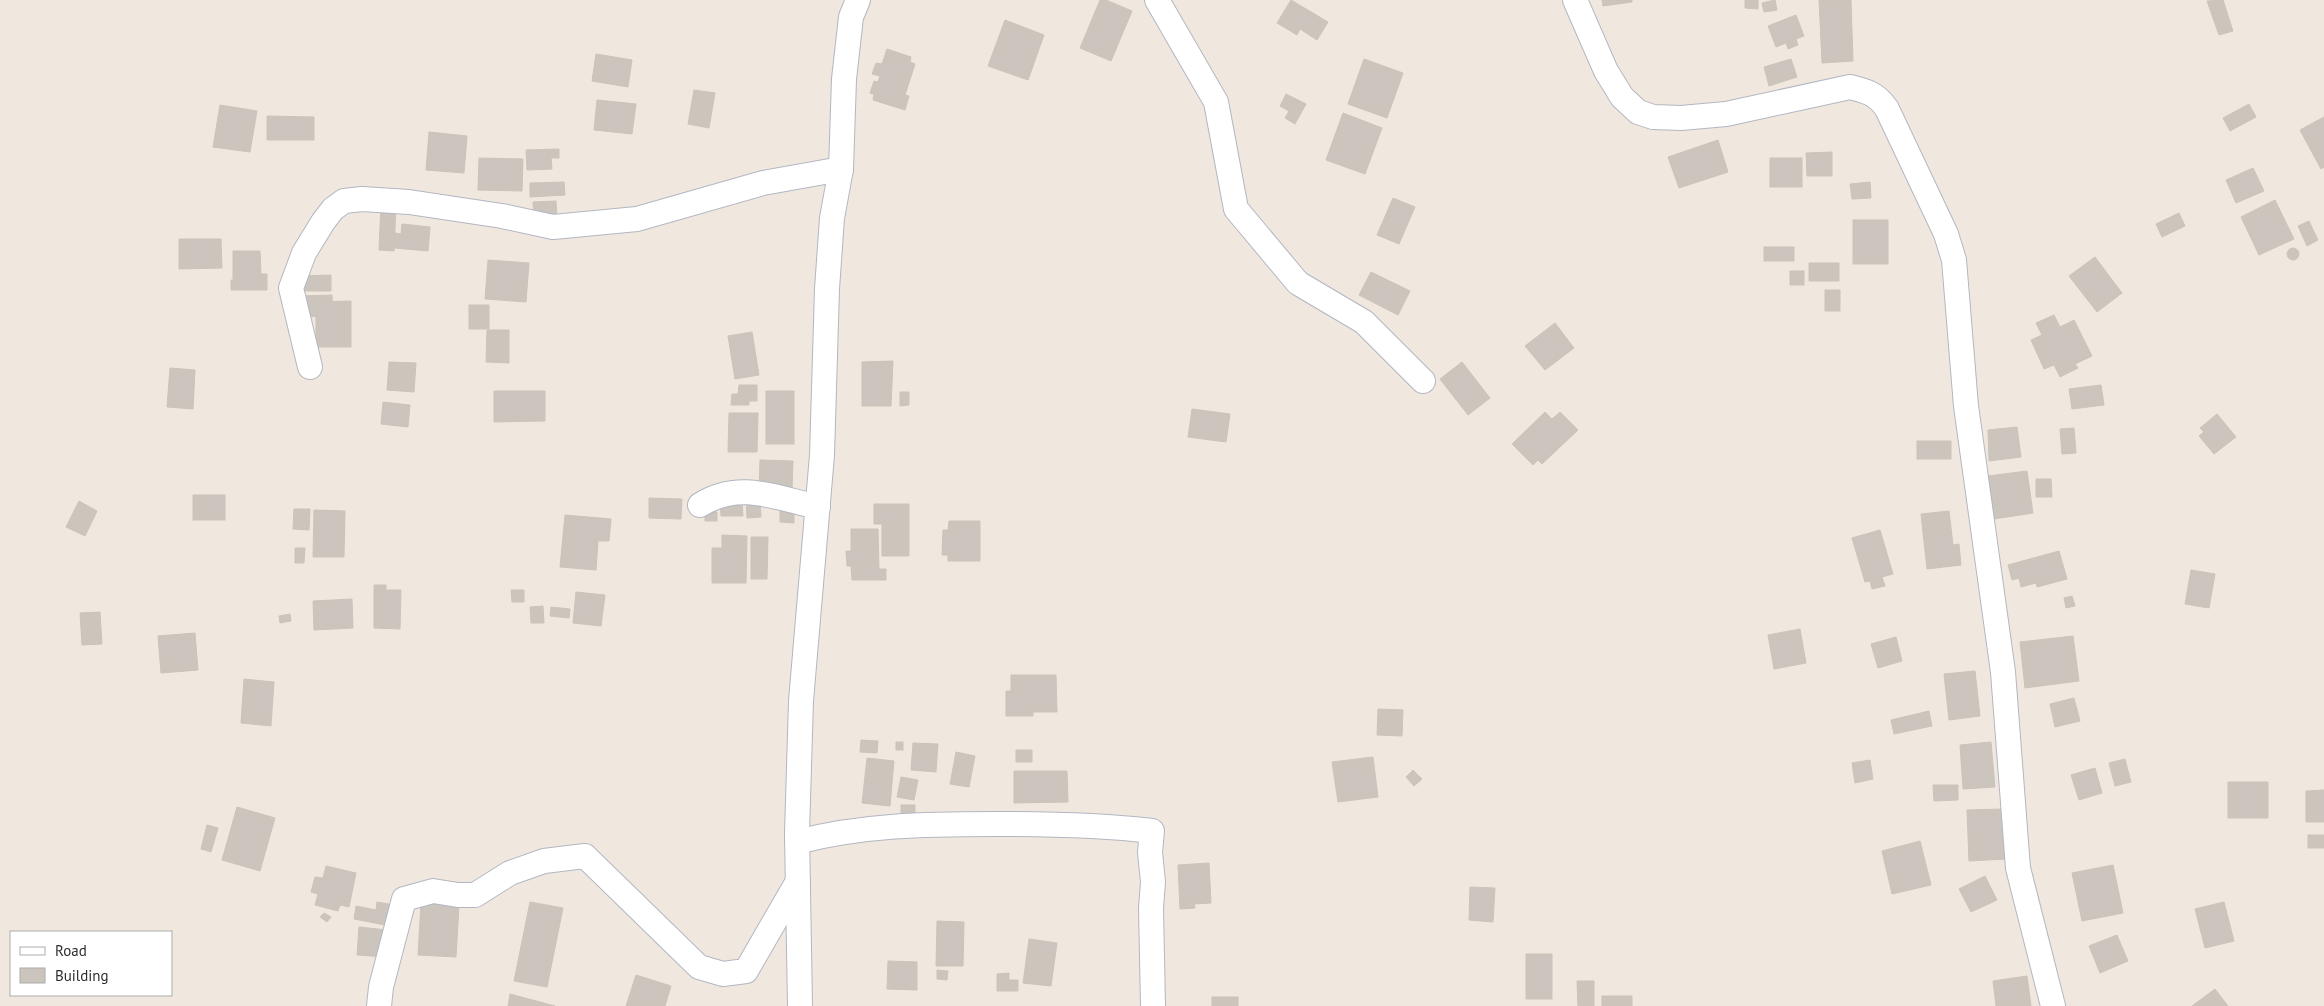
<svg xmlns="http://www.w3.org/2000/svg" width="2324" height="1006" font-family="'PT Sans',sans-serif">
  <rect width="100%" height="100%" fill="#f0e8df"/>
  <g fill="#cbc5be" stroke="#ccc4b8">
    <path d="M1100,0H1106L1132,11L1111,61L1080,48Z"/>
    <path d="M1291,0L1328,22L1317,40L1300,29L1297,35L1277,23Z"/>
    <path d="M1602,0H1632V2L1603,6Z"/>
    <path d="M1745,0H1758V9L1745,8Z"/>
    <path d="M1775,0L1777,10L1764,12L1762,3Z"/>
    <path d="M1819,0H1851L1853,61L1822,63Z"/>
    <path d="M2223,0L2233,31L2219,35L2207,1Z"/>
    <path d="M1796,15L1804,36L1796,39L1798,45L1788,49L1786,43L1776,47L1768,26Z"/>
    <path d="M1005,20L1044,35L1028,80L988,66Z"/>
    <path d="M887,49L911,57L910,62L915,64L905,95L909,96L905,110L873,100L874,94L870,93L874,81L878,82L880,76L872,74L876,63L882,64Z"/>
    <path d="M596,54L632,60L628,87L592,81Z"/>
    <path d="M1364,59L1403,73L1387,118L1348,104Z"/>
    <path d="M1791,59L1797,77L1769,86L1764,67Z"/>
    <path d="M694,90L715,93L709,128L688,124Z"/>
    <path d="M1286,94L1306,104L1295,124L1285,118L1289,111L1280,106Z"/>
    <path d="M597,100L636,104L632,134L594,130Z"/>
    <path d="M2249,104L2256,117L2230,131L2223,118Z"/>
    <path d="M220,105L257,111L250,152L213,147Z"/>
    <path d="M1343,113L1382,128L1365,174L1326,160Z"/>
    <path d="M267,116L314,117V140H267Z"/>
    <path d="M2324,117V167L2321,169L2300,130Z"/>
    <path d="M429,132L467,136L464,173L426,170Z"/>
    <path d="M1718,140L1728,172L1679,188L1668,157Z"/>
    <path d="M559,149V158H551L552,169L527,170L526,150Z"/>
    <path d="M1832,152V176H1807L1806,153Z"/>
    <path d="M479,158L523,159L522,191L478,190Z"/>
    <rect x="1770" y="158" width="32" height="29"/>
    <path d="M2253,168L2264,191L2236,203L2226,180Z"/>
    <path d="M564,182L565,195L530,197V183Z"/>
    <path d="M1870,182L1871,198L1852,199L1850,184Z"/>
    <path d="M1393,198L1415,207L1399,244L1377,235Z"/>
    <path d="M2275,200L2294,239L2259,255L2241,217Z"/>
    <path d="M556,201L557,219L534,220L533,202Z"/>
    <path d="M381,204L396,205L394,251L379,250Z"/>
    <path d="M2179,213L2185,226L2162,237L2156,224Z"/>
    <rect x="1853" y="220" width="35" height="44"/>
    <path d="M2309,221L2318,240L2307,246L2298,226Z"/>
    <path d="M402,224L430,227L428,251L394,248L395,233L401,234Z"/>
    <path d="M179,239H221L222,268L179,269Z"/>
    <rect x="1764" y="247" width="30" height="14"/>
    <circle cx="2293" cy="254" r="6"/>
    <path d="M233,251H260L261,274H267V290H231V280H233Z"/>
    <path d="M2095,257L2122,293L2097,312L2069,276Z"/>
    <path d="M488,260L529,263L526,302L485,299Z"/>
    <rect x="1809" y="263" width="30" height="18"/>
    <rect x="1790" y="271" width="14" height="14"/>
    <path d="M1371,272L1410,291L1398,315L1359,295Z"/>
    <path d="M331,275V291H299V276Z"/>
    <rect x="1825" y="290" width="15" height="21"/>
    <path d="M332,295L333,316L299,317V296Z"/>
    <path d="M351,301V347H316V302Z"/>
    <rect x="469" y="305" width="20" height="24"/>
    <path d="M2054,315L2060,327L2074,320L2092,356L2075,364L2078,368L2060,377L2054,365L2044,369L2031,340L2042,335L2036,323Z"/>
    <path d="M1555,323L1574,348L1545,370L1525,346Z"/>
    <path d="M487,330H509V363L486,362Z"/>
    <path d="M752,332L759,375L735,379L728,336Z"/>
    <path d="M893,361L891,406H862V362Z"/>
    <path d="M389,362L416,363L414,392L387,390Z"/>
    <path d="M1462,362L1490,398L1468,415L1440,379Z"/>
    <path d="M170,368L195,370L193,409L167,407Z"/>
    <path d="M739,385H757V401H749V405H731L732,394H738Z"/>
    <path d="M2101,385L2104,405L2072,409L2069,389Z"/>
    <path d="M494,391H545V421L494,422Z"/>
    <rect x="766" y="391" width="28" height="53"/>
    <path d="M900,392H909V405L900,406Z"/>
    <path d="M383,402L410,405L408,427L381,424Z"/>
    <path d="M1192,409L1230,414L1226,442L1188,437Z"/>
    <path d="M1545,412L1552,419L1560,412L1578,430L1542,464L1538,460L1533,465L1512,444Z"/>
    <path d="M729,413H758L757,452H728Z"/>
    <path d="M2217,414L2236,437L2214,454L2199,436L2204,432L2200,428Z"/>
    <path d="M2017,427L2021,457L1989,461L1988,430Z"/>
    <path d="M2074,428L2076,453L2062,454L2060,429Z"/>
    <rect x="1917" y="441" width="34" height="18"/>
    <path d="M760,460L793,461L792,490H759Z"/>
    <path d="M2027,471L2033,513L1994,519L1988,476Z"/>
    <path d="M2036,479H2051L2052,497H2036Z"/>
    <rect x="193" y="495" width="32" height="25"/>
    <path d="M649,498L682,499L681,519L649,518Z"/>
    <path d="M746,498H760L761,517L747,518Z"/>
    <path d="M79,501L97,511L85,536L66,527Z"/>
    <path d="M720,502H742L743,516H721Z"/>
    <path d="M874,504H909V556H882V524H874Z"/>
    <path d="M294,509H310L309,530L293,529Z"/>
    <path d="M314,510L345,511L344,557H313Z"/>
    <path d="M780,511L794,512V523L780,522Z"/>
    <path d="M1949,511L1953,545L1959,544L1961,565L1927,569L1921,514Z"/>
    <rect x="705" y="512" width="12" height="9"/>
    <path d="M565,515L611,519L609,541H598L596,570L560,567Z"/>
    <path d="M949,521H980V561H948V555H942L943,530H948Z"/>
    <path d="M851,529H878L879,569H886V580H852L851,566H847L846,551H851Z"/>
    <path d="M1880,530L1893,574L1882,577L1885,586L1872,589L1870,581L1865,582L1852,538Z"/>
    <path d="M722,535L747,536L746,583H712V548H722Z"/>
    <path d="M751,537H768L767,579H751Z"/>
    <path d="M295,548H305L304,563H295Z"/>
    <path d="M2059,551L2067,579L2037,587L2036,583L2021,587L2019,578L2012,580L2008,565Z"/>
    <path d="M2191,570L2215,574L2209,608L2185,604Z"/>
    <path d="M374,585H386V590H401L400,629L374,628Z"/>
    <path d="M511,590H524V602H512Z"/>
    <path d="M576,592L605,595L601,626L573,623Z"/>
    <path d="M2072,596L2075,606L2066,608L2064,598Z"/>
    <path d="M352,599L353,628L314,630L313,601Z"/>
    <path d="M543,606L544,623H531L530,607Z"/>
    <path d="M551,607L570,609L569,618L550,616Z"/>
    <path d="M100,612L102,644L82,645L80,613Z"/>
    <path d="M290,614L291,621L280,623L279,616Z"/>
    <path d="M1800,629L1806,663L1774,669L1768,635Z"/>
    <path d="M195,633L198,670L161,673L158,636Z"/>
    <path d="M2073,636L2079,681L2025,688L2020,642Z"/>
    <path d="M1896,637L1902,661L1878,668L1871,644Z"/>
    <path d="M1975,671L1980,716L1949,720L1944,674Z"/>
    <path d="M1011,675H1056L1057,712H1033V716H1006V691H1011Z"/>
    <path d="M244,679L274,682L271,726L241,723Z"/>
    <path d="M2074,698L2080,721L2055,727L2050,704Z"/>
    <path d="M1378,709L1403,710L1402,736L1377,735Z"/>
    <path d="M1929,711L1932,726L1894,734L1891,720Z"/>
    <path d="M861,740L878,741L877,753L860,752Z"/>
    <rect x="896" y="742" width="7" height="8"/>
    <path d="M1991,742L1995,787L1963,789L1960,745Z"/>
    <path d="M913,743L938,744L936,772L911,770Z"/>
    <rect x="1016" y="750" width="16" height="12"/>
    <path d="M956,752L975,756L969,787L950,784Z"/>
    <path d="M1373,757L1378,797L1338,802L1332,762Z"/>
    <path d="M867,758L894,761L890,806L862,803Z"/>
    <path d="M2125,759L2131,782L2115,786L2109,763Z"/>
    <path d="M1870,760L1873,779L1855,783L1852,763Z"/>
    <path d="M2095,768L2102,793L2079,800L2071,775Z"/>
    <path d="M1413,770L1422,779L1414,786L1406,777Z"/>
    <path d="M1014,771H1067L1068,802L1014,803Z"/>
    <path d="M901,777L918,780L914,800L897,797Z"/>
    <rect x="2228" y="782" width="40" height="36"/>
    <path d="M1933,785H1958V800L1934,801Z"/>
    <path d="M2324,790V822H2306V791Z"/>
    <rect x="901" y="805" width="14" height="14"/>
    <path d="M237,807L275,818L260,871L222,860Z"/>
    <path d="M2003,809L2006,859L1969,861L1967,810Z"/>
    <path d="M207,825L218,828L211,852L201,849Z"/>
    <rect x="2308" y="835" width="16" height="13"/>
    <path d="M1920,841L1931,885L1892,894L1882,851Z"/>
    <path d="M1209,863L1211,903L1194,904L1195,908L1180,909L1178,865Z"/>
    <path d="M2113,865L2123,913L2082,921L2072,873Z"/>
    <path d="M326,866L356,873L349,907L340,905L338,911L315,905L318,894L311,892L315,877L323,878Z"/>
    <path d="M1985,876L1997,900L1971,912L1959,889Z"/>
    <path d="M1470,887L1495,888L1493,922L1469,920Z"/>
    <path d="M377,902L389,904L385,925L354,919L356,906L376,910Z"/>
    <path d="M530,902L563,908L547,987L514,981Z"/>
    <path d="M2224,902L2234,941L2205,948L2195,909Z"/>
    <path d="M421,903L459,906L456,957L418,955Z"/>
    <path d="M324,913L331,917L327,922L320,917Z"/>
    <path d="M937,921L964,922L963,966H936Z"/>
    <path d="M359,927L387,930L385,957L357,955Z"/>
    <path d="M2117,935L2128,961L2100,973L2089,946Z"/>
    <path d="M1029,939L1057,943L1051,986L1023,983Z"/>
    <rect x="1526" y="954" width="26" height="45"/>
    <path d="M888,961L917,962V990L887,989Z"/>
    <path d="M937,970L948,971L947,980L937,979Z"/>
    <path d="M1009,973V980H1018V991H997V974Z"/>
    <path d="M636,975L671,986L665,1006H626Z"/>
    <path d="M2027,976L2031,1006H1996L1993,981Z"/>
    <path d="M1577,981H1594V1006H1578Z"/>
    <path d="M2215,989L2228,1006H2192Z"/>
    <path d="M510,994L555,1006H508Z"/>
    <rect x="1602" y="996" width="30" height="10"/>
    <rect x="1212" y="997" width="26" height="9"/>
  </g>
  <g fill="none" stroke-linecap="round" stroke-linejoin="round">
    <g stroke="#b3b6c2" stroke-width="26">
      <g id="street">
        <path d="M1157,0L1216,102L1236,209L1298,283L1364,322L1423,381"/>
        <path d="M1575,0L1606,71L1622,97L1638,112L1653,117L1681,118L1726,114L1850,87C1867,91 1877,94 1887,109L1946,234L1954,260L1966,406L2003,672L2018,868L2053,1006"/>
        <path d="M310,367L291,288L304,253L323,222L333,209L344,201L362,199L409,202L502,216L553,227L637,219L763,183L841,169"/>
        <path d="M700,505C739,480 776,498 818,507"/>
        <path d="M797,842C861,825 927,824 993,824C1046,824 1100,825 1152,831L1150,852L1153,882L1151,908L1153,1006"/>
        <path d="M379,1006L381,987L404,899L433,891L458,895H475L510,873L544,861L585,856L699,967L723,974L746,971L798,881"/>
        <path d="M800,1006L797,833L801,701L822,455L827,289L832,218L841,169L844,79L851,17L858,0"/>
      </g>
    </g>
    <use href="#street" stroke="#fff" stroke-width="24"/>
  </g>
  <rect x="10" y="931" width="162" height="65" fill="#ffffff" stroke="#ababab"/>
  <rect x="20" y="947" width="25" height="8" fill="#ffffff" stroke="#ababab"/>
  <text x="55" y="956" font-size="15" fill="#2d2d2d">Road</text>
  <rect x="20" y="968" width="25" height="15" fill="#cbc5be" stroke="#ababab"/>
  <text x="55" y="981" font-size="15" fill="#2d2d2d">Building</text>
</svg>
